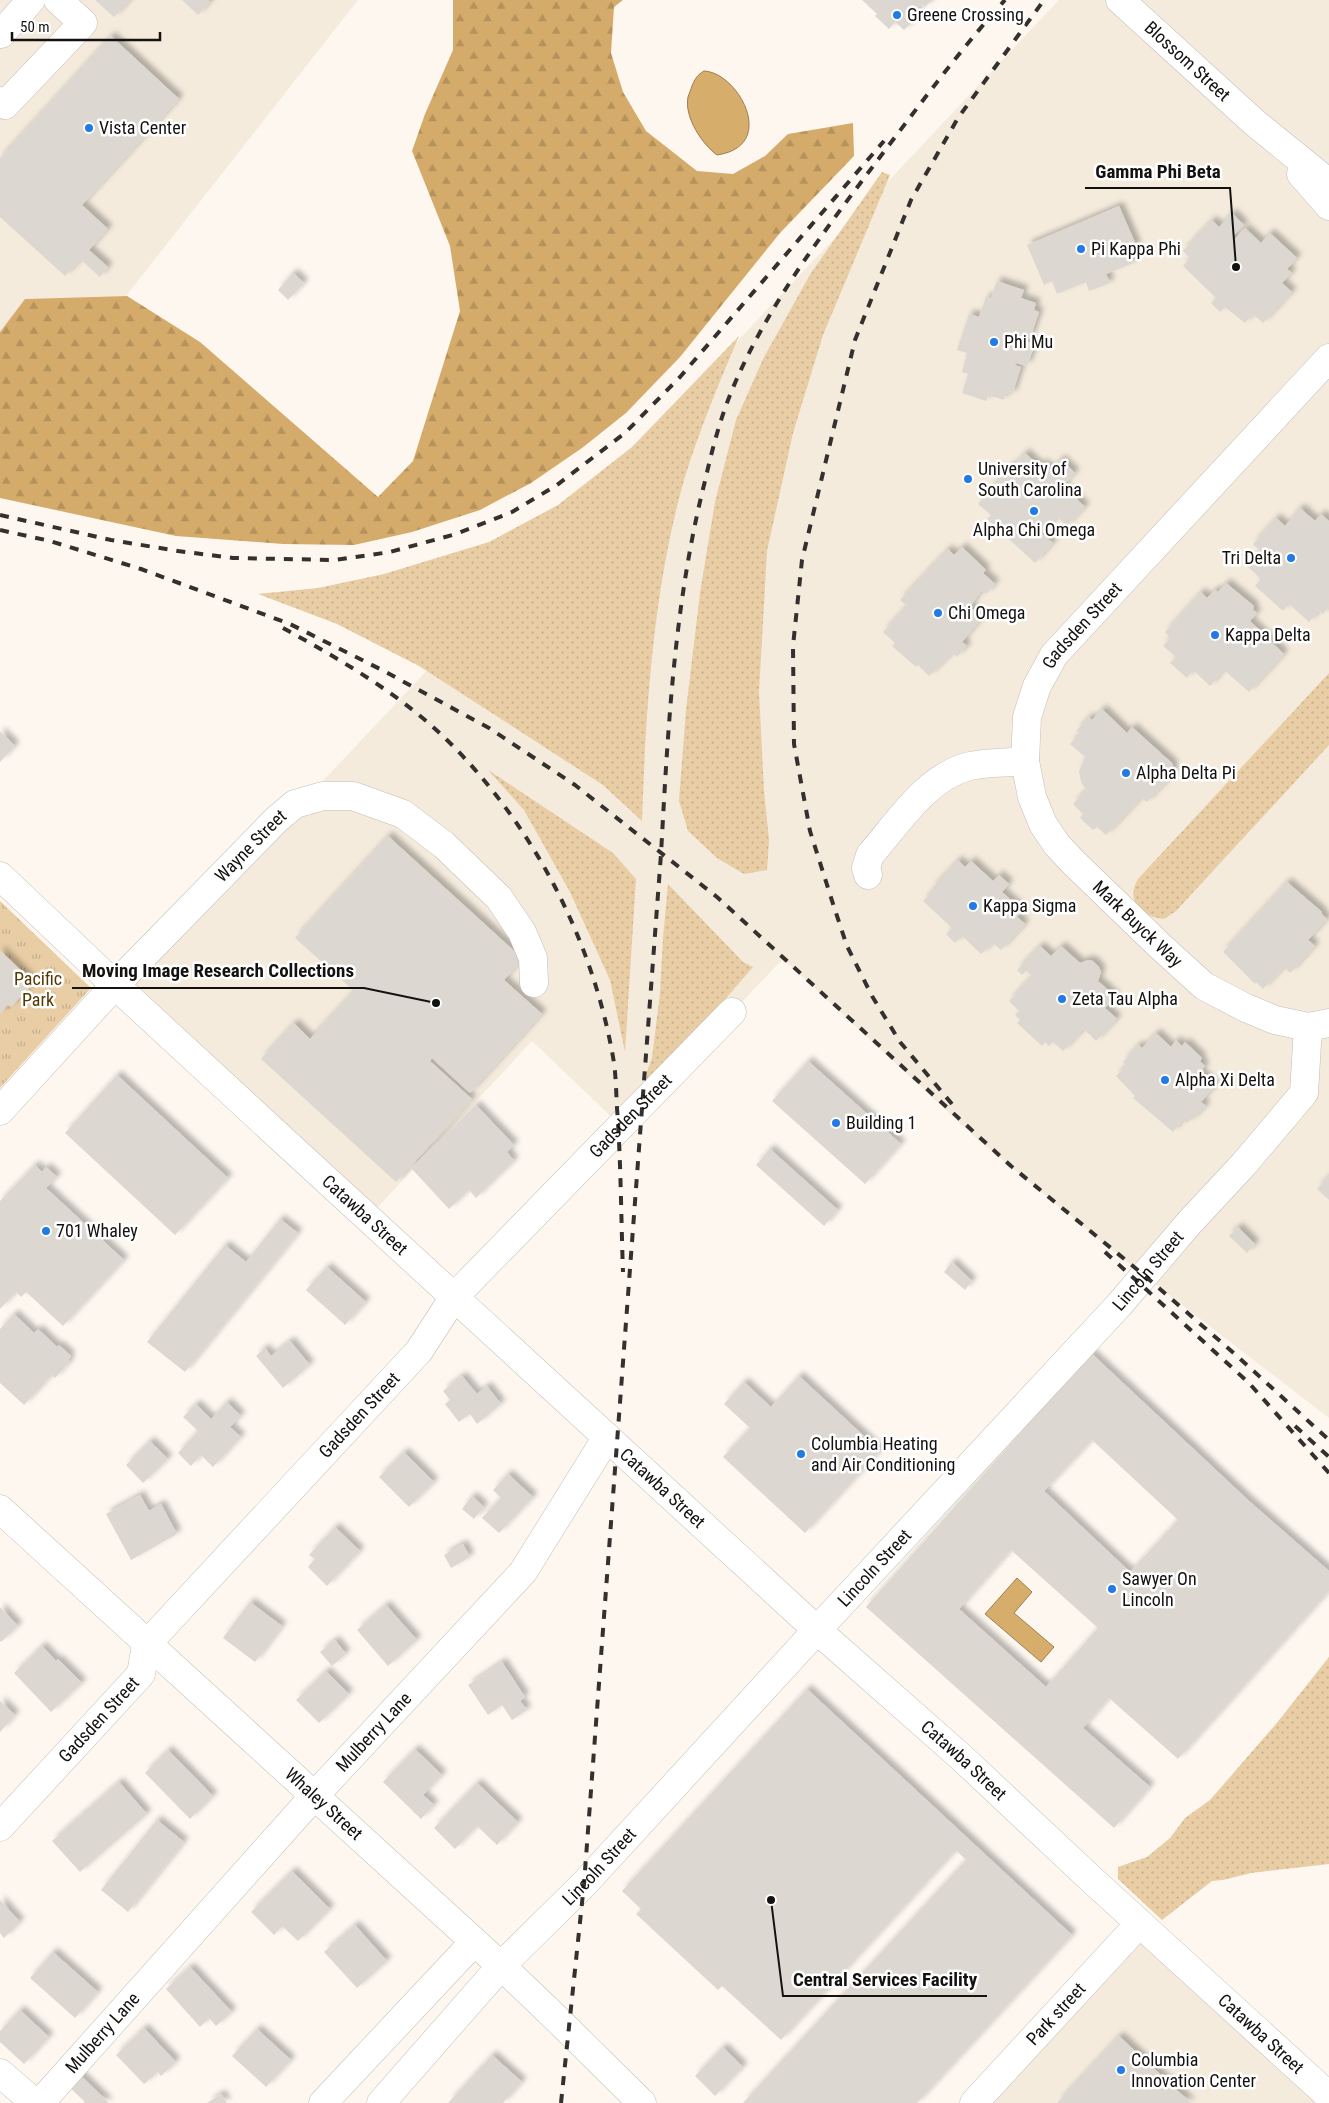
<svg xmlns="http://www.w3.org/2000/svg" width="1329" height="2103" font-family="'Roboto Condensed',sans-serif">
  <defs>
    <pattern id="grass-dots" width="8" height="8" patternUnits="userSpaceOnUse" patternTransform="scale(1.25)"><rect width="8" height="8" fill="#e8cda5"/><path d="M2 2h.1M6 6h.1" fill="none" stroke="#c6af8d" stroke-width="1.8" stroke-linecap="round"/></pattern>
    <pattern id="forest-firs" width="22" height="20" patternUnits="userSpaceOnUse" patternTransform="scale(1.25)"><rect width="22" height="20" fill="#d4ab6a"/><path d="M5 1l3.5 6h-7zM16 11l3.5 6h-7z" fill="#b5925b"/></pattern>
    <pattern id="park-tufts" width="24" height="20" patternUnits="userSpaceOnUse" patternTransform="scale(1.25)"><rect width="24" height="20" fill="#e8cda5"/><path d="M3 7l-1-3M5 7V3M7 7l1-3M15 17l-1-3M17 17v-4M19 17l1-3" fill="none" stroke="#c6af8d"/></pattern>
    <filter id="shadow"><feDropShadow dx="4.5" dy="-4.5" stdDeviation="2.5" flood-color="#0004"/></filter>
  </defs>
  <rect width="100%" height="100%" fill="#fdf7f0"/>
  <g fill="#f4ebdd">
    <path d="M0,0H358L126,296L25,299L0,332Z"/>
    <path d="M1059,0H1329V1418L1138,1271L977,1139L783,959L622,1127L532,1041L363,1223L122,994Z"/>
    <path d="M1139,1914L1329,2103H967Z"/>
  </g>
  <g fill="url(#grass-dots)">
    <path d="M882,172L890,175L823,335L793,433L767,551L759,692L764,791L769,840L767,870L744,874L717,858L688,831L679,801L686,710L700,593L715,502L736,420L764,357L811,273Z"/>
    <path d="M739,336C719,383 699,431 684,480C653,590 646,707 642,821L603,785L419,666L337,624L258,594L318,588L384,574L489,542L558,505L632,447Z"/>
    <path d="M1329,673V745L1176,911L1164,919C1141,917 1125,901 1138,879Z"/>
    <path d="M488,770L613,853L636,879L625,1052L610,980L570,892L524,810Z"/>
    <path d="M668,884L743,962L753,967L709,1018L647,1080V1072L652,1058L660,993L663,938Z"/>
    <path d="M1329,1657V1864L1251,1873L1223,1880L1212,1881L1162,1920L1118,1879V1867L1147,1857L1170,1838L1185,1818L1210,1800L1276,1724Z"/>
  </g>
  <path fill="url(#forest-firs)" d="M453,0H623L614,7L611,53L623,92L646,131L697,171L733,174L765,156L788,134L853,123L854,156L780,233L680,357L626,413L582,448L531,483L480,510L412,532L354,545L283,544L176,536L0,498V332L25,299L127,296L200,342L378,497L413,461L460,311L450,246L412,151L425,114L453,50Z"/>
  <path fill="url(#park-tufts)" d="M0,901L91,988L0,1088Z"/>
  <g fill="#d7ad6c" stroke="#9c7e50">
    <path d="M704,71C738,72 779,146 717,155C702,144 684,117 688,97C689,94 691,89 692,86C695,79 697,75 704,71Z"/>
    <path d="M1017,1578L1032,1592L1014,1613L1054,1647L1041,1662L985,1614Z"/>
  </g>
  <g fill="#dcd7d0" fill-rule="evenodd" filter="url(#shadow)">
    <path d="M95,0H130L114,17Z"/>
    <path d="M182,0H208L210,2L198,15Z"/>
    <path d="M862,0H932L925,7L922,4L915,11L919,15L904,30L895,22L889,29L875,16L877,14Z"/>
    <path d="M111,36L179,99L82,205L108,229L89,250L108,267L100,277L81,260L65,276L0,217V158Z"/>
    <path d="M1119,206L1137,247L1128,251L1133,263L1106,274L1110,283L1089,291L1086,282L1057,294L1052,281L1044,285L1027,245Z"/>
    <path d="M1232,213L1244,225L1232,237L1235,239L1245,228L1261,243L1270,233L1297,258L1287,269L1292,273L1282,283L1292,292L1263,323L1253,314L1245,323L1225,307L1220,312L1211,303L1216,298L1183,266L1190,258L1183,251L1212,220L1219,227Z"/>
    <path d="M293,273L304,283L288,300L278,290Z"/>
    <path d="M997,281L1024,290L1021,298L1036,303L1034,310L1039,312L1030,339L1024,337L1023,340L1035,344L1027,366L1016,363L1015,365L1021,367L1012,395L1006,393L1004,400L988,395L986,401L962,393L968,374L962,372L967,353L957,350L969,314L979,317L986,297L991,298Z"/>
    <path d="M1025,453L1039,466L1043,463L1051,470L1061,459L1075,473L1063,486L1085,507L1067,526L1057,517L1042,534L1053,543L1035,563L987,519L991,515L978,504L1010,466L1012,467Z"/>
    <path d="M1300,508L1315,521L1321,514L1329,521V606L1323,614L1319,611L1309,622L1289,604L1283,611L1255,586L1261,579L1247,566L1260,551L1253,544L1276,518L1285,526Z"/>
    <path d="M962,547L986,570L983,573L995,584L986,594L982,590L970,607L982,618L962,642L967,646L957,657L953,653L929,676L918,665L916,667L892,646L895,643L883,632L907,606L900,600L948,549L954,555Z"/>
    <path d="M1226,583L1254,606L1253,610L1257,613L1250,621L1284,654L1249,692L1224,670L1210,686L1193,670L1187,678L1170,663L1176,657L1163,646L1170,638L1165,632L1201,592L1207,598L1215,590L1218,592Z"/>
    <path d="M1102,709L1127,733L1132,727L1173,764V775L1147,802L1141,798L1106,835L1097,827L1093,830L1080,818L1083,814L1073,804L1086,790L1081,782L1079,771L1085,757L1070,744L1080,734L1076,731L1089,717L1092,720Z"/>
    <path d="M0,731L15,746L0,762Z"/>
    <path d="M388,836L523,959L504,980L542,1014L470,1093L432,1058L430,1061L472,1099L396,1182L261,1059L294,1023L310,1039L354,991L295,938Z"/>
    <path d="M958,860L965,867L971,861L993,881L999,875L1009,884L1002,892L1023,911L1017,917L1025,924L1001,950L993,943L981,954L962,936L955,943L946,934L952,928L923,901L934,890L932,888Z"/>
    <path d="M1287,882L1322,912L1321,913L1327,919L1308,940L1315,946L1290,973L1284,967L1263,989L1256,982L1255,984L1223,952Z"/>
    <path d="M1040,946L1051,956L1061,946L1080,963L1088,960L1093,961L1099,967L1101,972L1098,981L1116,997L1105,1008L1117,1019L1096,1041L1084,1029L1063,1051L1053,1042L1049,1046L1045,1042L1042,1046L1017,1023L1020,1020L1015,1015L1019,1011L1009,1001L1032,976L1026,971L1022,975L1017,970Z"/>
    <path d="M0,950L34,983L11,1007L8,1005L0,1014Z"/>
    <path d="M1156,1033L1171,1047L1176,1040L1182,1046L1185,1042L1202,1058L1200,1061L1205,1066L1200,1072L1215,1086L1201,1102L1206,1106L1192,1120L1191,1119L1187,1123L1183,1120L1173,1132L1133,1098L1135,1096L1116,1076L1126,1066L1123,1062L1138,1045L1142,1048Z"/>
    <path d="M808,1061L901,1144L865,1184L772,1101Z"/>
    <path d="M117,1075L228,1178L175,1235L65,1133Z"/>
    <path d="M476,1105L514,1145L507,1152L514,1161L476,1198L469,1190L449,1209L411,1168Z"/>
    <path d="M770,1149L838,1210L824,1226L756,1165Z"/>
    <path d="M35,1165L42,1172L46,1167L57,1177L46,1188L124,1260L63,1326L26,1292L21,1297L16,1292L0,1309V1201Z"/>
    <path d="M1329,1176V1200L1317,1189Z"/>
    <path d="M280,1219L298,1233L185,1372L147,1342L225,1245L246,1262Z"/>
    <path d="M1238,1227L1255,1244L1247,1253L1229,1236Z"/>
    <path d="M952,1262L972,1281L965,1290L944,1272Z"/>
    <path d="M327,1267L366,1302L345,1325L306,1290Z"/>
    <path d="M14,1314L34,1333L38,1329L57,1347L59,1345L71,1356L68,1360L70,1362L55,1378L52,1375L24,1405L0,1383V1329Z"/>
    <path d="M290,1341L310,1365L283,1388L256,1356L265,1348L271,1356Z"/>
    <path d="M1091,1353L1249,1501L1329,1571V1591L1178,1759L1109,1698L1083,1728L1150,1787L1114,1828L866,1607ZM1092,1440L1178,1520L1130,1572L1044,1491ZM1011,1550L1098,1628L1046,1687L959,1609Z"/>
    <path d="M462,1376L477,1394L487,1386L501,1404L477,1424L470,1414L459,1422L445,1404L450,1400L443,1391Z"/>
    <path d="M799,1376L880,1451L805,1533L723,1457L750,1428L724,1404L744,1382L771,1407Z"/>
    <path d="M227,1402L241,1416L230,1427L241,1437L213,1467L201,1455L191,1466L178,1453L198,1431L183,1417L196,1404L211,1419Z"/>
    <path d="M150,1441L168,1459L143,1483L126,1465Z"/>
    <path d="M404,1452L434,1482L409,1507L379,1477Z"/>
    <path d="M508,1474L533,1497L499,1533L482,1518L501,1498L493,1490Z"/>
    <path d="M140,1495L149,1511L161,1504L177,1534L131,1560L106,1514Z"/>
    <path d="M472,1496L484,1507L474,1519L462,1509Z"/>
    <path d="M335,1527L360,1551L327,1586L308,1567L315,1559L309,1555Z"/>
    <path d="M463,1544L470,1557L451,1568L444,1555Z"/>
    <path d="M250,1602L282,1626L255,1662L223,1638Z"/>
    <path d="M386,1605L417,1640L388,1666L357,1630Z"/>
    <path d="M0,1607L18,1626L1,1642L0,1641Z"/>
    <path d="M335,1640L346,1654L332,1666L320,1652Z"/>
    <path d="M42,1646L56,1661L58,1659L82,1683L51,1712L14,1673Z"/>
    <path d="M502,1662L525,1697L520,1701L527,1710L512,1720L502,1705L488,1715L468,1685Z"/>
    <path d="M326,1671L349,1694L319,1723L296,1700Z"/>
    <path d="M807,1689L1072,1935L917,2103H743L966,1860L956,1850L781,2040L722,1986L718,1990L636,1914L641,1909L622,1891Z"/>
    <path d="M0,1701L15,1715L0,1732Z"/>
    <path d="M415,1749L442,1775L423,1795L434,1805L421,1819L383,1782Z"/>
    <path d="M168,1750L213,1796L190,1819L145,1773Z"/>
    <path d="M119,1782L147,1814L80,1872L52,1841Z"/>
    <path d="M477,1783L518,1822L497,1845L477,1826L455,1849L434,1828Z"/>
    <path d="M157,1820L184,1842L128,1912L101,1890Z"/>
    <path d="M292,1871L330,1909L298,1941L282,1926L274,1935L251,1912Z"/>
    <path d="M0,1900L20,1922L4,1938L0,1933Z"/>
    <path d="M355,1925L387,1961L357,1988L324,1952Z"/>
    <path d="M53,1952L98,1992L75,2018L30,1978Z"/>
    <path d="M190,1967L232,2012L216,2026L209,2018L200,2027L166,1989Z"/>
    <path d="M20,2010L49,2037L24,2064L0,2042V2031Z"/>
    <path d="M144,2028L176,2062L161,2076L158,2072L144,2084L116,2055Z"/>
    <path d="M257,2029L291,2060L266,2087L232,2056Z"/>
    <path d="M1119,2036L1191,2103H1057Z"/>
    <path d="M723,2047L743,2067L715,2096L695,2076Z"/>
    <path d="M492,2055L522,2082L503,2103H448Z"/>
    <path d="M78,2073L109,2103H83L85,2102L67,2085Z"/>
    <path d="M221,2094L227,2103H207Z"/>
  </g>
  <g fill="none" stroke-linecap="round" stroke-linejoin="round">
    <g stroke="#c3beb6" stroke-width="29">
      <g id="minor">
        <path d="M1,34L31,0"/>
        <path d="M0,101L5,105L83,23L58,0"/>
        <path id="s1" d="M1025,761L1032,797L1043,824L1057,845L1073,862L1160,946L1204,986L1246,1008L1275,1020L1308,1027"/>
        <path id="s2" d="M868,875L866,868L870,855C898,823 927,776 970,766C987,762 1007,763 1025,761L1027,717L1037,686L1054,655L1329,358"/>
        <path id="s3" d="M0,876L115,985L296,1152L817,1630L961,1757L1091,1879L1329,2096"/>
        <path id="s4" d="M0,1111L115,985L277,819L295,804L323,796H353L403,814L444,845L499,898L522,932L533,958L534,983"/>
        <path id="s5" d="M0,1827L141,1674L146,1645L419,1351L454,1297L732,1012"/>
        <path d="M0,2073L35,2103"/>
        <path id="s6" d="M40,2103L315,1795L523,1572L607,1437"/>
        <path d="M323,2103L474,1942"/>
        <path id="s7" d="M381,2103L501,1966L584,1884L817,1630L1119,1305L1190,1222L1244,1164L1304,1093L1308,1027L1329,1023"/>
        <path id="s8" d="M974,2103L1139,1924"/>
      </g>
    </g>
    <g stroke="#c3beb6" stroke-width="29">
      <g id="major">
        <path id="s9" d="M1120,0L1255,123L1329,183"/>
        <path d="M1301,174L1329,206"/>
        <path id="s10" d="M0,1509C166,1662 334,1812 500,1965C549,2010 595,2057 642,2103"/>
      </g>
    </g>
    <use href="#minor" stroke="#fff" stroke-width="28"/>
    <use href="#major" stroke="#fff" stroke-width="28"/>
    <g stroke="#33302d" stroke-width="4" stroke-dasharray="9 9" stroke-linecap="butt">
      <path d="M0,515L111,540L178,551L233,558L335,560L390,552L456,534L512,512L557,485L625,433L680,377L884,141"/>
      <path d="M0,530L50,541L141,569L290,624L382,670L489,728L575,785L717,897L1011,1166L1145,1276L1236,1355L1329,1440"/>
      <path d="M283,628C341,660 400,694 447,740C533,825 592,938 613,1057C616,1073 616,1091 617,1108C621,1162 621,1217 623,1272"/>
      <path d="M952,1104L900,1042L872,996L847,946L834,907L810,831L794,744L793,646L802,560L855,340L911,200L958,118L1044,0"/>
      <path d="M1105,1252L1249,1383L1329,1473"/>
      <path d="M1295,1426L1329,1457"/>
      <path d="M561,2103L584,1884L661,854C668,729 674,603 705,481C712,450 720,419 732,390C768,304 825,230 880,157C921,103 960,50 1005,0"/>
    </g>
  </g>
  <g fill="#227ae4" stroke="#fff" stroke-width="2">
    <circle cx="897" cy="15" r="5"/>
    <circle cx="89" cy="128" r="5"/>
    <circle cx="1081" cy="249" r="5"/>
    <circle cx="994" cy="342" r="5"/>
    <circle cx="968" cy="479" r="5"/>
    <circle cx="1034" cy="511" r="5"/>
    <circle cx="1291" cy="558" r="5"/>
    <circle cx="938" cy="613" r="5"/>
    <circle cx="1215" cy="635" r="5"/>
    <circle cx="1126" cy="773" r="5"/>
    <circle cx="973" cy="906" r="5"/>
    <circle cx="1062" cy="999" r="5"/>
    <circle cx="1165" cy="1080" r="5"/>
    <circle cx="836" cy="1123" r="5"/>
    <circle cx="46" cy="1231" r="5"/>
    <circle cx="801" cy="1454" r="5"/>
    <circle cx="1112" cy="1589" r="5"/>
    <circle cx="1121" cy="2070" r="5"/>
  </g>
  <g text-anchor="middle" stroke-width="5" stroke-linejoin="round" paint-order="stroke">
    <g font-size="18" fill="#141210" stroke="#fff" text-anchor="start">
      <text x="907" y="21">Greene Crossing</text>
      <text x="99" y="134">Vista Center</text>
      <text x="1091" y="255">Pi Kappa Phi</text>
      <text x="1004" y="348">Phi Mu</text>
      <text x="978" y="475">University of<tspan x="978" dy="21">South Carolina</tspan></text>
      <text x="1034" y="536" text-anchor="middle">Alpha Chi Omega</text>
      <text x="1281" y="564" text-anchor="end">Tri Delta</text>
      <text x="948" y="619">Chi Omega</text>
      <text x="1225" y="641">Kappa Delta</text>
      <text x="1136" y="779">Alpha Delta Pi</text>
      <text x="983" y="912">Kappa Sigma</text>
      <text x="1072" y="1005">Zeta Tau Alpha</text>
      <text x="1175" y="1086">Alpha Xi Delta</text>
      <text x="846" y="1129">Building 1</text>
      <text x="56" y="1237">701 Whaley</text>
      <text x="811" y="1450">Columbia Heating<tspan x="811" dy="21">and Air Conditioning</tspan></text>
      <text x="1122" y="1585">Sawyer On<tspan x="1122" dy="21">Lincoln</tspan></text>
      <text x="1131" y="2066">Columbia<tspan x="1131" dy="21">Innovation Center</tspan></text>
    </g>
    <g font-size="18" fill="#141210" stroke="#fff">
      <text dy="6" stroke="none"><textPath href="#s9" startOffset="91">Blossom Street</textPath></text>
      <text dy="6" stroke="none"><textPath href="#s2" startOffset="365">Gadsden Street</textPath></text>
      <text dy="6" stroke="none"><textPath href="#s4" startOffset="365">Wayne Street</textPath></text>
      <text dy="6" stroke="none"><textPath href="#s1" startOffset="204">Mark Buyck Way</textPath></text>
      <text dy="6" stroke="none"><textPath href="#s5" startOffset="956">Gadsden Street</textPath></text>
      <text dy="6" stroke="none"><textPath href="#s3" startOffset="498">Catawba Street</textPath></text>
      <text dy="6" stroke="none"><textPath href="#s7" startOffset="1132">Lincoln Street</textPath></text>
      <text dy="6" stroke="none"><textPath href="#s5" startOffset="551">Gadsden Street</textPath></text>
      <text dy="6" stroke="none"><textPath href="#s3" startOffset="902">Catawba Street</textPath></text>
      <text dy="6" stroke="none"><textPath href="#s7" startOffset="728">Lincoln Street</textPath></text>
      <text dy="6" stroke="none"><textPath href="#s5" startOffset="146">Gadsden Street</textPath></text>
      <text dy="6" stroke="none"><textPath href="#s6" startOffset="499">Mulberry Lane</textPath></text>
      <text dy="6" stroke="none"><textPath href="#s3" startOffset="1308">Catawba Street</textPath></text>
      <text dy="6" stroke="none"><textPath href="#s10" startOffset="438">Whaley Street</textPath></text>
      <text dy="6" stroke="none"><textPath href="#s7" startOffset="322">Lincoln Street</textPath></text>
      <text dy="6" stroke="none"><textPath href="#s8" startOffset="121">Park street</textPath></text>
      <text dy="6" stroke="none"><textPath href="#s6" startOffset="94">Mulberry Lane</textPath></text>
      <text dy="6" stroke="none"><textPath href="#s3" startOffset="1712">Catawba Street</textPath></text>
    </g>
    <g font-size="18" fill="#543800" stroke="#fff">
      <text x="38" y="985">Pacific<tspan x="38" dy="21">Park</tspan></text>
    </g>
  </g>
  <path fill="none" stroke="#141210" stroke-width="2" d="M1236 267L1230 188H1085M436 1003L364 988H72M771 1900L783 1996H987"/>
  <g fill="#141210" stroke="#fff" stroke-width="2">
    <circle cx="1236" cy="267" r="5"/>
    <circle cx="436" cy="1003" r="5"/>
    <circle cx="771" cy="1900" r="5"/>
  </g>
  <g font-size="19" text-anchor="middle" font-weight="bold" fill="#141210" stroke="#fff" stroke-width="5" stroke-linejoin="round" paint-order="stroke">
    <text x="1158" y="178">Gamma Phi Beta</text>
    <text x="218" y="977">Moving Image Research Collections</text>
    <text x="885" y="1986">Central Services Facility</text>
  </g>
  <path d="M12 32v8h148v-8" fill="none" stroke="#141210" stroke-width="2.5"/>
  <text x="20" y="32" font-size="15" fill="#141210" stroke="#ffffff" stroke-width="4" paint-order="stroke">50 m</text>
</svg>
